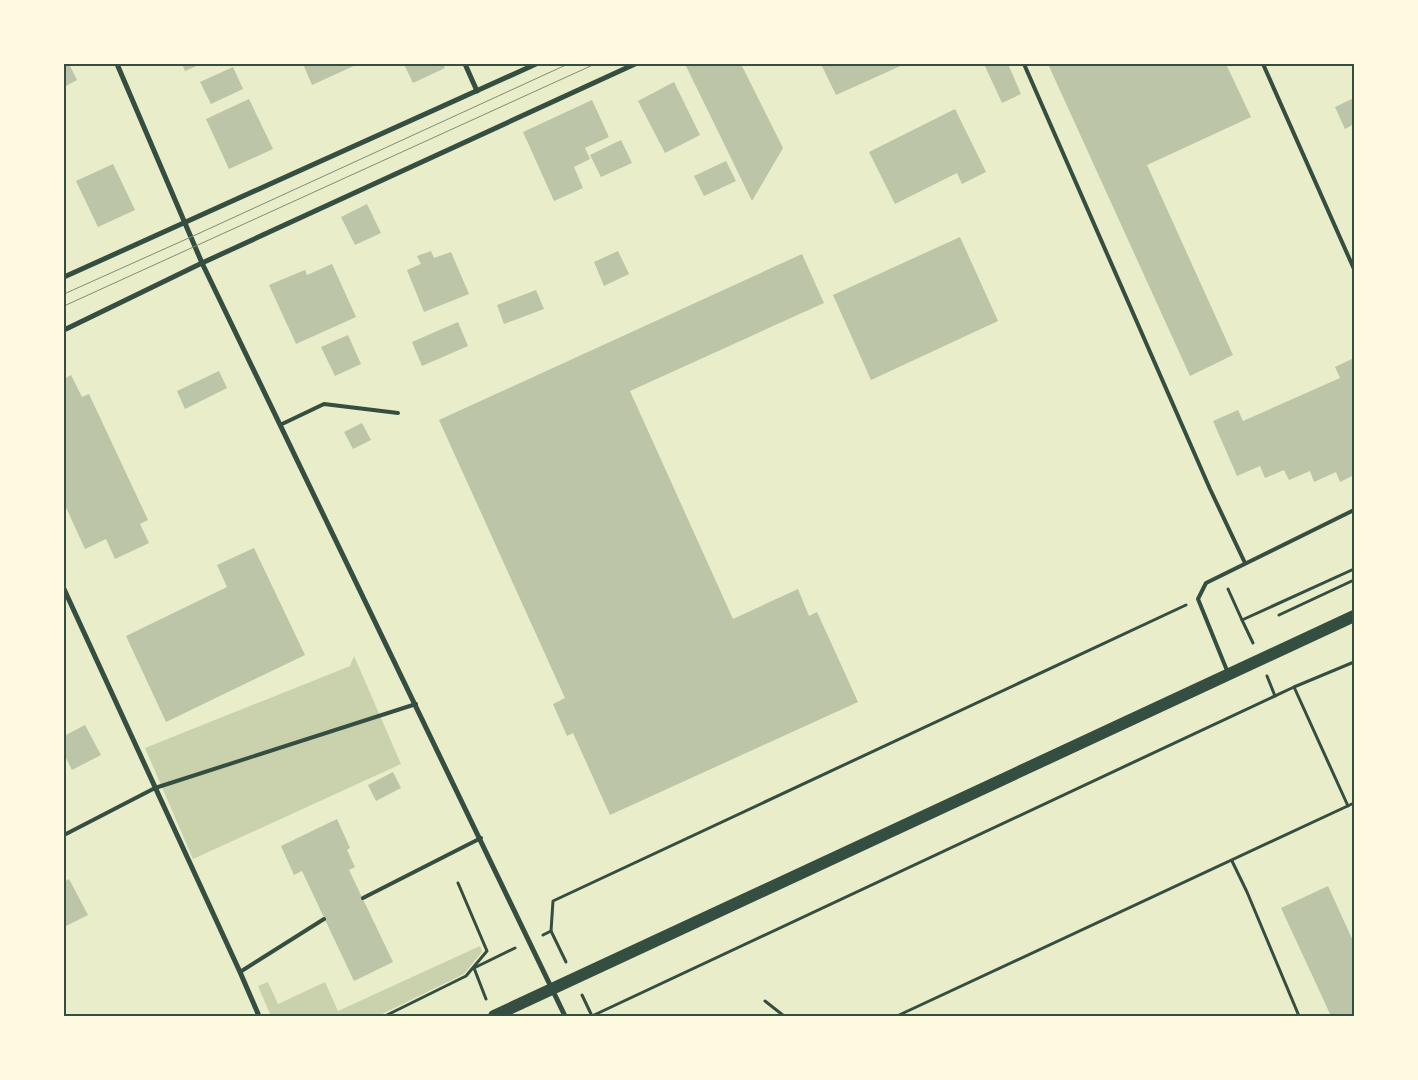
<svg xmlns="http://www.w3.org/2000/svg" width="1418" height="1080" font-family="'Source Serif 4',serif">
  <rect width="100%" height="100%" fill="#e9edc9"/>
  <g fill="#cad2ad">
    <path d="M354,656L401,764L193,859L145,748L350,666Z"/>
    <path d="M480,946L482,952L464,974L378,1016H271L258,986L268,982L278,1004L325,982L338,1011Z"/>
  </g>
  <g fill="#bcc5a7">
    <path d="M64,64H69L77,80L64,87Z"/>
    <path d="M182,64H201L185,71Z"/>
    <path d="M303,64H358L312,85Z"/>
    <path d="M404,64H443L445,68L413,83Z"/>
    <path d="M685,64H741L783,148L752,201Z"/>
    <path d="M821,64H905L836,95Z"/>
    <path d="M984,64H1008L1021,94L1002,103Z"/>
    <path d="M1048,64H1226L1251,117L1147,165L1233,355L1190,376Z"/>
    <path d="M233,67L243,89L211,104L200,82Z"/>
    <path d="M674,82L700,135L665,153L638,101Z"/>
    <path d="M1354,98V124L1345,129L1335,107Z"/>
    <path d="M249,99L273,149L229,169L206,119Z"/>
    <path d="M592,100L609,137L585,148L590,159L574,167L583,188L554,201L523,132Z"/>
    <path d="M955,109L986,172L962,184L957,173L895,204L869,152Z"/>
    <path d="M621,140L632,163L601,177L590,155Z"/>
    <path d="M726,161L736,181L704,196L694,176Z"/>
    <path d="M113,164L135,210L98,227L76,181Z"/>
    <path d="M367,204L381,233L355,245L341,217Z"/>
    <path d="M960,237L998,321L871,380L833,295Z"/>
    <path d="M431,251L434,258L451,252L469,294L424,312L407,270L421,264L417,256Z"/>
    <path d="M618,251L629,274L604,286L594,262Z"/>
    <path d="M802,254L824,303L630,391L733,619L798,589L809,616L817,612L858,702L610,815L573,733L567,736L553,704L565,698L439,420Z"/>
    <path d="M332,264L356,317L296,344L269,285L305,270L307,275Z"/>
    <path d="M536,290L544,309L504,324L497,305Z"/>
    <path d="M458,322L468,346L422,366L412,342Z"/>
    <path d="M348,335L361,364L335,376L321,347Z"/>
    <path d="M1354,358V475L1340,482L1336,472L1314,482L1310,471L1289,480L1284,470L1265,478L1260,466L1237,476L1213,421L1238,410L1243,421L1340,378L1335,367Z"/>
    <path d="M219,371L227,388L185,409L177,391Z"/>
    <path d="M71,375L82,397L89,394L148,520L140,524L149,543L115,559L106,539L85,549L64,503V379Z"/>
    <path d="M362,423L371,440L353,449L344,432Z"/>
    <path d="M254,548L305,655L166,722L126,636L227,587L217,565Z"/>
    <path d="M85,725L101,755L72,770L64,754V736Z"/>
    <path d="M393,772L401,788L376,801L368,785Z"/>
    <path d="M337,819L350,848L347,850L355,867L349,870L393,962L354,981L302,871L294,875L281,846Z"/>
    <path d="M69,879L88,915L64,927V882Z"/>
    <path d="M1328,886L1354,943V1016H1331L1281,908Z"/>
  </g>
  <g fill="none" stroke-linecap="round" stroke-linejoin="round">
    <g stroke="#344e41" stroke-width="3">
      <path d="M1228,589L1242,620L1354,569"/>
      <path d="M1279,615L1354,580"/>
      <path d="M1242,620L1253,643"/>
      <path d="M1267,676L1275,696"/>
      <path d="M1294,687L1348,806"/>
      <path d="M1232,861L1247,892L1299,1016"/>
      <path d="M551,931L553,901L1186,605"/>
      <path d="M543,935L551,931L566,962"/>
      <path d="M582,995L592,1016"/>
      <path d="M486,999L474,968L515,948"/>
      <path d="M765,1001L784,1016"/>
      <path d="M385,1016L466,976L487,951L458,883"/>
      <path d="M592,1016L1294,687L1354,662"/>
      <path d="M897,1016L1354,803"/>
    </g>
    <g stroke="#344e41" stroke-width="4">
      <path d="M1024,64L1210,489L1245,563"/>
      <path d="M1263,64L1354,269"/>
      <path d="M280,425L324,404L398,413"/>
      <path d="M1228,673L1198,599L1206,583L1354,510"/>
      <path d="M64,835L155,788L416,704"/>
      <path d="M363,898L481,838"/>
      <path d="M240,972L324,919"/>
    </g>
    <g stroke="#344e41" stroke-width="5">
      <path d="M117,64L202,263L565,1016"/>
      <path d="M465,64L477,91"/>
      <path d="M64,277L536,64"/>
      <path d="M64,330L202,263L635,64"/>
      <path d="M64,589L240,972L259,1016"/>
    </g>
    <path stroke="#344e41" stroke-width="12" d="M494,1016L1354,616"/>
    <g stroke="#7c8e77" stroke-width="1">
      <path d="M64,294L191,237L568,64"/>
      <path d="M64,306L595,64"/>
    </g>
  </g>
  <rect width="1418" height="1080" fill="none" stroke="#fefae0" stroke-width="130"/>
  <rect x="65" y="65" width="1288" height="950" fill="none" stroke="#344e41" stroke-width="2"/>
</svg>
